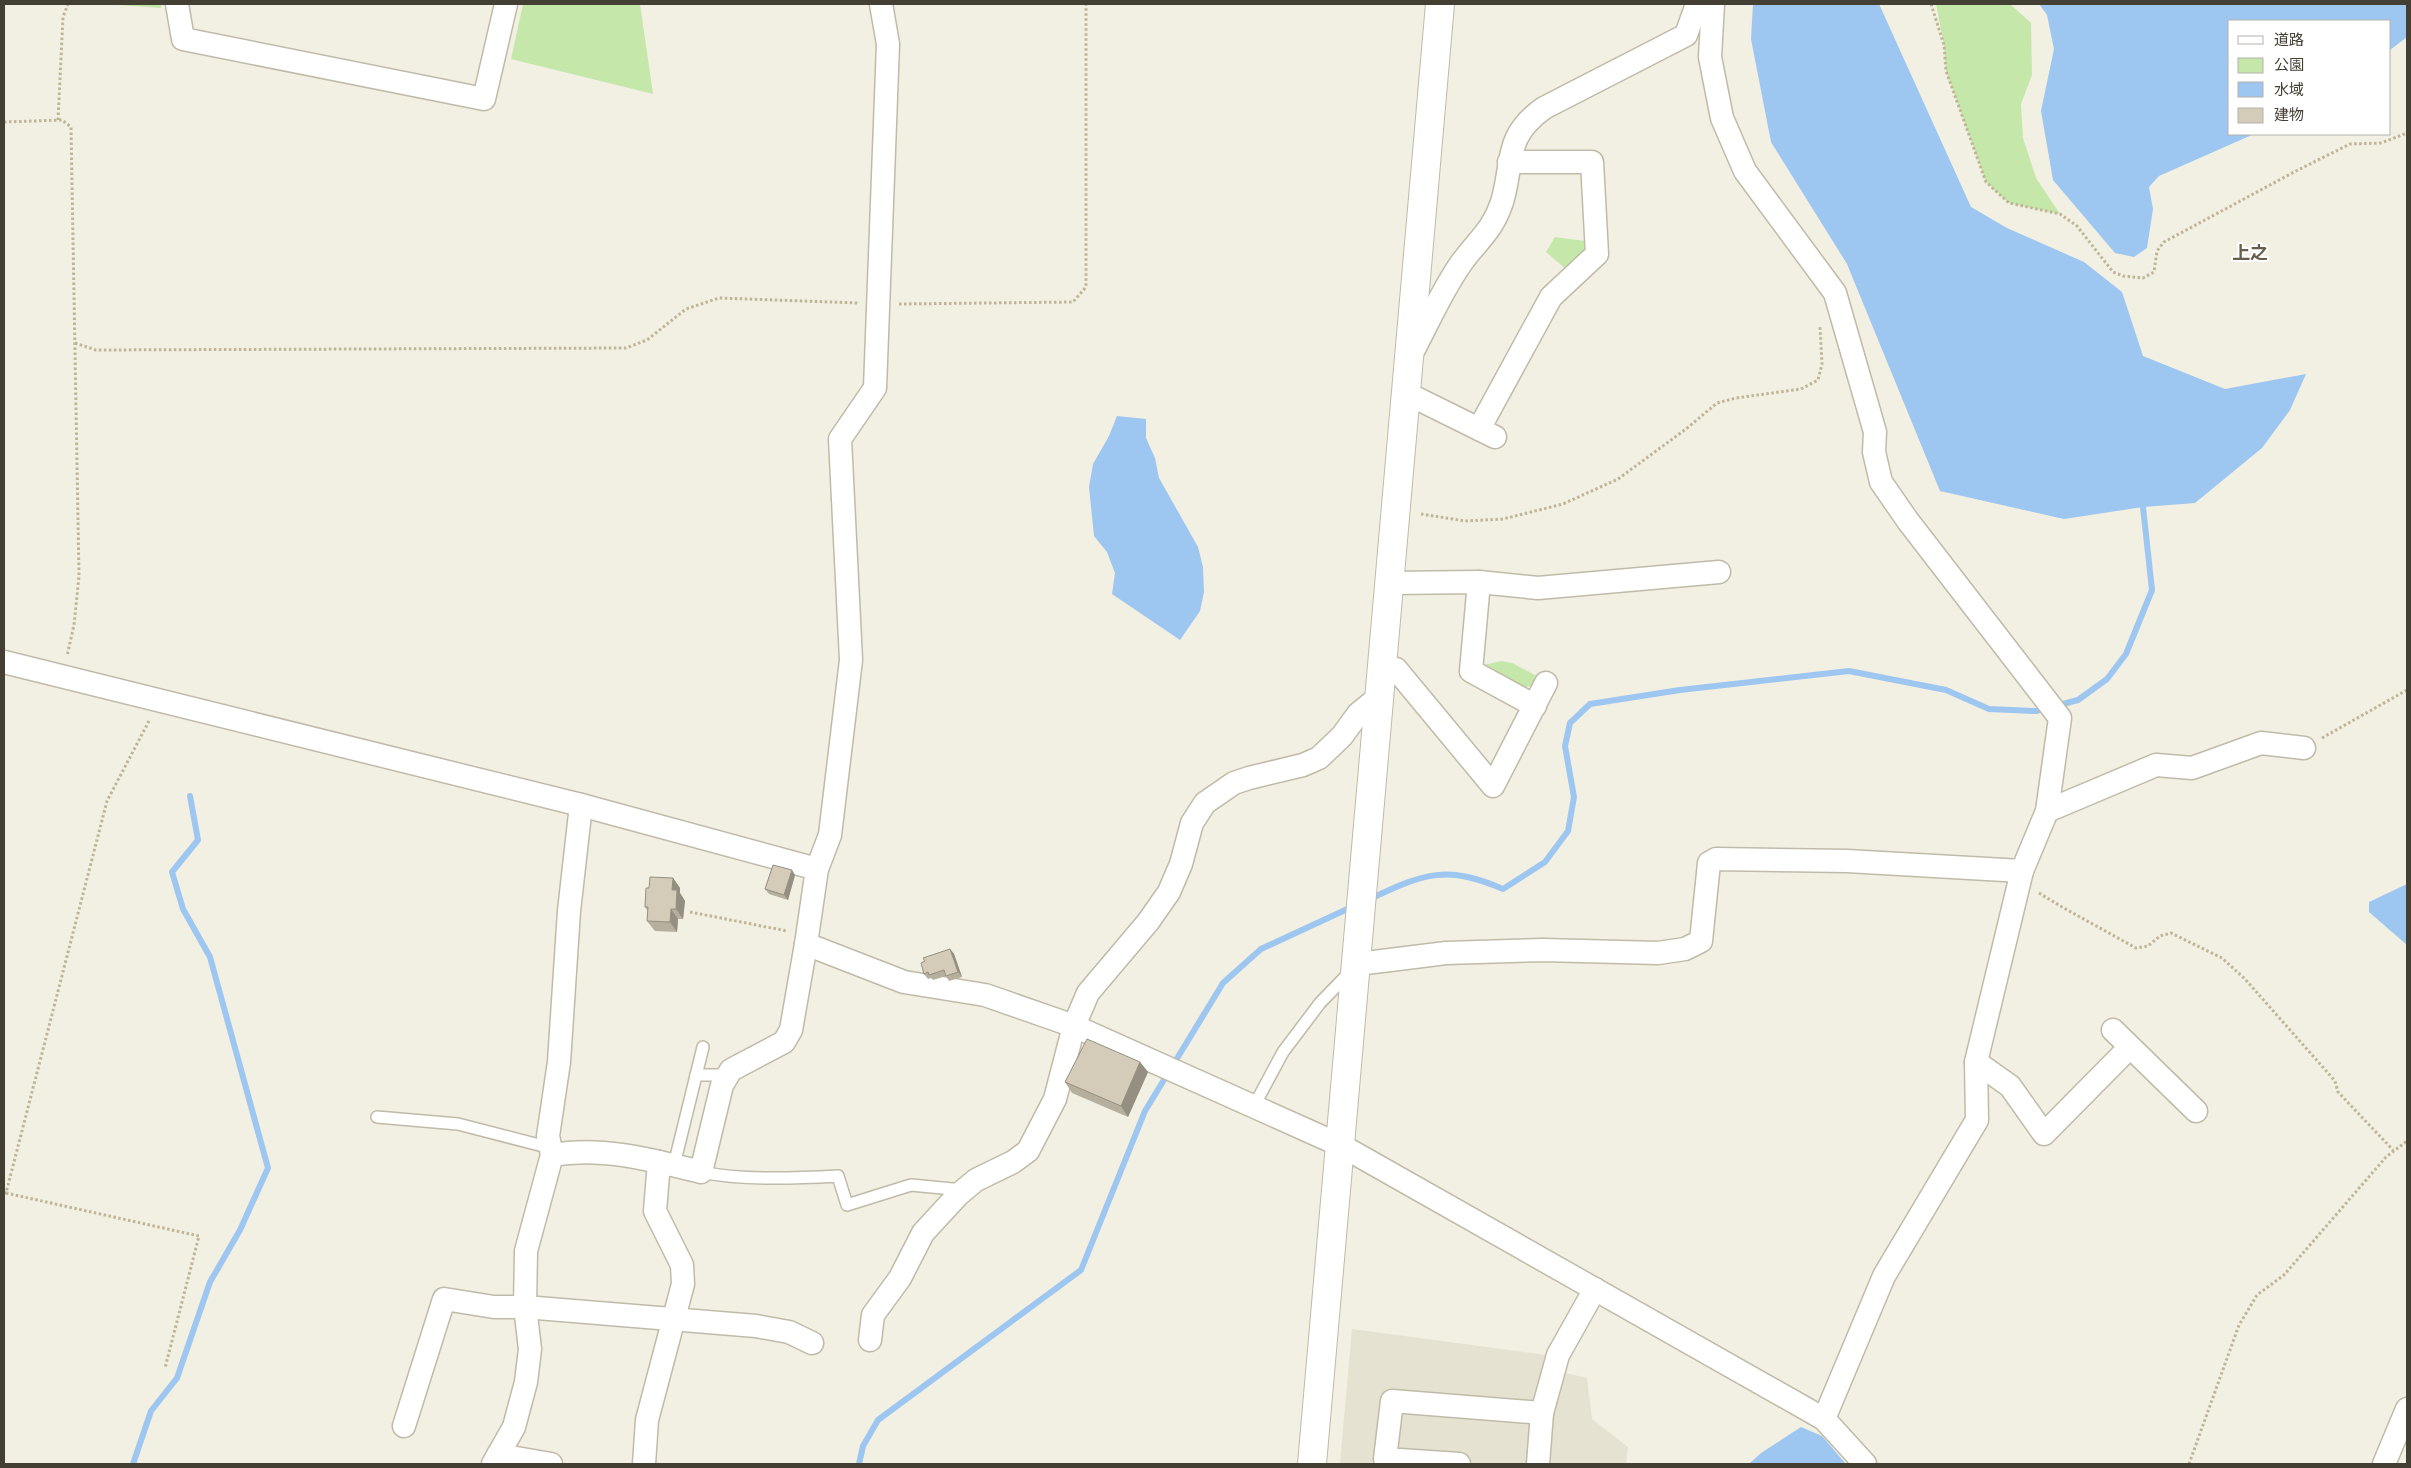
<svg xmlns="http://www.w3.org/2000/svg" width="2411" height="1468" font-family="Raleway,'Noto Sans JP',sans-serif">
  <rect width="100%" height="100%" fill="#f2efe3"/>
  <path fill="#e6e2d1" d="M1352,1329L1568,1358L1565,1373L1587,1378L1592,1419L1628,1447L1626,1464H1340Z"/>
  <g fill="#c5e8aa">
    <path d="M103,4H161V8Z"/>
    <path d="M523,4H640L653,94L511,59Z"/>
    <path d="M1936,4H2010L2031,23L2032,75L2021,104L2023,138L2036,178L2060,214L2009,203L1986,182L1946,71L1944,45Z"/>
    <path d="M1555,237L1585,241L1584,254L1567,270L1546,252Z"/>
    <path d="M1501,661L1512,663L1537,676L1531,686L1522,688L1484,665Z"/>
  </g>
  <g fill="#9dc6f1">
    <path d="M1753,4H1879L1971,207L2007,228L2084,262L2122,292L2143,356L2225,389L2306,374L2290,410L2262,448L2195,503L2143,507L2064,519L1940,491L1847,264L1771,142L1751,39Z"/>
    <path d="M2039,4H2407V37L2390,50V21H2230V134H2254L2159,176L2149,187L2153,209L2147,248L2134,257L2115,253L2053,180L2041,111L2054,49L2047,15Z"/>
    <path d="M1117,416L1146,419V438L1155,458L1159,478L1198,547L1203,567L1204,592L1200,611L1180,640L1112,594L1115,573L1107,552L1094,536L1089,487L1093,464L1109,436Z"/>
    <path d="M2407,884V945L2369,912V902Z"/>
    <path d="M1801,1427L1822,1436L1846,1464H1749L1761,1453Z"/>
  </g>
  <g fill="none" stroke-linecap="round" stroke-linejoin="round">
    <g stroke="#9dc6f1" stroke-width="6">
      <path d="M1372,898C1425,873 1447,865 1503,889L1545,862L1568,831L1574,797L1565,746L1570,723L1590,704L1680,690L1849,671L1946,690L1989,709L2036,711L2078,700L2107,679L2126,654L2152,590L2143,507"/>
      <path d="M133,1464L151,1411L177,1378L210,1282L240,1230L268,1168L210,957L183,909L172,872L198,840L190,796"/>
      <path d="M859,1464L863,1446L878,1420L1081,1270L1145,1111L1223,983L1261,949L1356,905"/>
    </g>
    <g stroke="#c0bba8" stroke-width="14">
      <g id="service">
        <path d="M696,1075H727"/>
        <path d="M1254,1106L1283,1052L1320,1003L1353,969"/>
        <path d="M377,1117L458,1124L551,1148"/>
        <path d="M674,1165L703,1047"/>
        <path d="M701,1172C746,1181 793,1178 838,1176L847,1205L911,1185L963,1190"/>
      </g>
    </g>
    <g stroke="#c0bba8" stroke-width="25">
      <g id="minor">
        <path d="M177,4L183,39L484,99L506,4"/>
        <path d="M1713,4L1710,57L1722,118L1745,171L1835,293L1875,432L1874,452L1881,482L1908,521L2060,718L2047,811L2022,871L1976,1062L1977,1120L1884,1276L1824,1419"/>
        <path d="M1412,353C1428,323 1442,290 1462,262C1478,240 1493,230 1502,202C1514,162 1503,137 1544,108L1686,35L1697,4"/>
        <path d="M1406,393L1495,437"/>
        <path d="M1479,429L1551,297L1597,254L1592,162H1509"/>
        <path d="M1479,582L1471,671L1535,706"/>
        <path d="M1389,583L1479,582L1538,588L1719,572"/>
        <path d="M4,662L581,805L817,869L806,944L904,982L985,995L1074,1026L1342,1146L1824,1419L1865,1464"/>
        <path d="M1383,668L1396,669L1493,786L1546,683"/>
        <path d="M2047,811L2156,765L2192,768L2261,743L2304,748"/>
        <path d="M817,869L830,835L851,660L840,439L875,388L888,44L881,4"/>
        <path d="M1358,964L1446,953L1543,950L1658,953L1685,949L1701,941L1709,863L1716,859L1847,861L2022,871"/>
        <path d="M2113,1030L2196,1111"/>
        <path d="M1976,1062L2010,1086L2044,1134L2129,1048"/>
        <path d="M552,1155C602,1146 653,1160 701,1172L722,1085L731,1070L784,1042L791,1030L806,944"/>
        <path d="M870,1340L873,1315L900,1278L923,1233L958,1195L976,1180L1013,1162L1028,1151L1055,1099L1074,1026L1088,993L1148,922L1169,892L1181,864L1192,823L1205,803L1234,783L1249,778L1303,765L1319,758L1342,736L1358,714L1380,696"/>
        <path d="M404,1426L444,1299L494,1307H525L756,1326L789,1332L812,1343"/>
        <path d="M498,1455L551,1464"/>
        <path d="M493,1464L514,1427L526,1382L530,1349L525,1307L526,1251L552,1155L548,1136L559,1062L569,911L581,805"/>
        <path d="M644,1464L647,1420L683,1284L682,1265L655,1211L659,1162"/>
        <path d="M1459,1464L1385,1459L1392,1401L1542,1413"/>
        <path d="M1538,1464L1542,1413L1558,1355L1595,1289"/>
        <path d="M2384,1464L2407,1409"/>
      </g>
    </g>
    <g stroke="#c0bba8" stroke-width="30">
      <path id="tertiary" d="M1312,1464C1359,978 1397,491 1440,4"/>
    </g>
    <g stroke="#bfb596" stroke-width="3" stroke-dasharray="2.5 2.5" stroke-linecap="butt">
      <path d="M1931,4L1944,45L1946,71L1986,182L2009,203L2060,214L2077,226L2113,272L2123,276L2143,278L2154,272L2157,251L2164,242L2296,171L2350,144L2381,143L2407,133"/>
      <path d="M58,120L63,17L68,4"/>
      <path d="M4,122L62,120L71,127L79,576L74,625L67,656"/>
      <path d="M899,304L1073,302L1086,287V4"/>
      <path d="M75,343L96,350L626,348L647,340L686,309L719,298L858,303"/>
      <path d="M1421,514L1465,521L1503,519L1563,504L1618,479L1686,429L1717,403L1736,398L1801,389L1818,380L1822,364L1820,327"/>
      <path d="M2322,738L2407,690"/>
      <path d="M2039,893L2062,907L2136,948L2148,946L2160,936L2171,933L2222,958L2245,979L2335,1081L2338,1092L2393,1150"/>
      <path d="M690,912L787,931"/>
      <path d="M4,1192L6,1193L107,801L149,721"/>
      <path d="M6,1193L199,1236L165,1368"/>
      <path d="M2189,1464L2239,1325L2257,1295L2284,1275L2386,1157L2407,1141"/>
    </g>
    <use href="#service" stroke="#fff" stroke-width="11"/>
    <use href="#minor" stroke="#fff" stroke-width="22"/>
    <use href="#tertiary" stroke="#fff" stroke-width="28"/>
  </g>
  <g fill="#b6af9e">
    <path d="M795,875L788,900L769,894L765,889Z"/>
    <path d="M673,878L680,888V893L685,901L683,919H678L677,932L655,931L647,921L648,911L645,907L649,888Z"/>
    <path d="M950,949L954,954L962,977L949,981L946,976L933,980L931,978L928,979L924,974L925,961Z"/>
    <path d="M1140,1062L1148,1072L1128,1117L1072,1093L1065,1082Z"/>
  </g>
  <g fill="#948f81">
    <path d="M792,870L795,875L788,900L784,895Z"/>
    <path d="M673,878L680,888V893L685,901L683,919L676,909L672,890Z"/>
    <path d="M671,909L678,919L677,932L670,922Z"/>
    <path d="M950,949L954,954L962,977L958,972Z"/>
    <path d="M1140,1062L1148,1072L1128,1117L1121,1106Z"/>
  </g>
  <g fill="#d4ccb8" stroke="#948f81">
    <path d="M773,865L792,870L784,895L765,889Z"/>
    <path d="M650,877L673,878L672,890H677L676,909H671L670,922L647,921L648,907H645L646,888H649Z"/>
    <path d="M950,949L958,972L946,976L944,970L929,975L928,972L924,974L921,963L925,961L923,958Z"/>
    <path d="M1087,1039L1140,1062L1121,1106L1065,1082Z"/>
  </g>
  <g text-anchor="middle" stroke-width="4" stroke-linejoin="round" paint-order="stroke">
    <g font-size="18" font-weight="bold" fill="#665e4a" stroke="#fff">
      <text x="2250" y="259">上之</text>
    </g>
  </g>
  <rect width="2411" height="1468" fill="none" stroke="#443f33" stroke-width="10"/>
  <rect x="2228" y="20" width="162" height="115" fill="#ffffff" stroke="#b4b2ad"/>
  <rect x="2238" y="36" width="25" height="8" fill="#ffffff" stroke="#b4b2ad"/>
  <text x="2274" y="45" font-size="15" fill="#443f33">道路</text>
  <rect x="2238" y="58" width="25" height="15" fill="#c5e8aa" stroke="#b4b2ad"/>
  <text x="2274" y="70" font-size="15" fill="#443f33">公園</text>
  <rect x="2238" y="82" width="25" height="15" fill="#9dc6f1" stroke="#b4b2ad"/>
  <text x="2274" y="95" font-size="15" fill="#443f33">水域</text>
  <rect x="2238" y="108" width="25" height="15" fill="#d4ccb8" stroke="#b4b2ad"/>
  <text x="2274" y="120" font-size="15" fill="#443f33">建物</text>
</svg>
